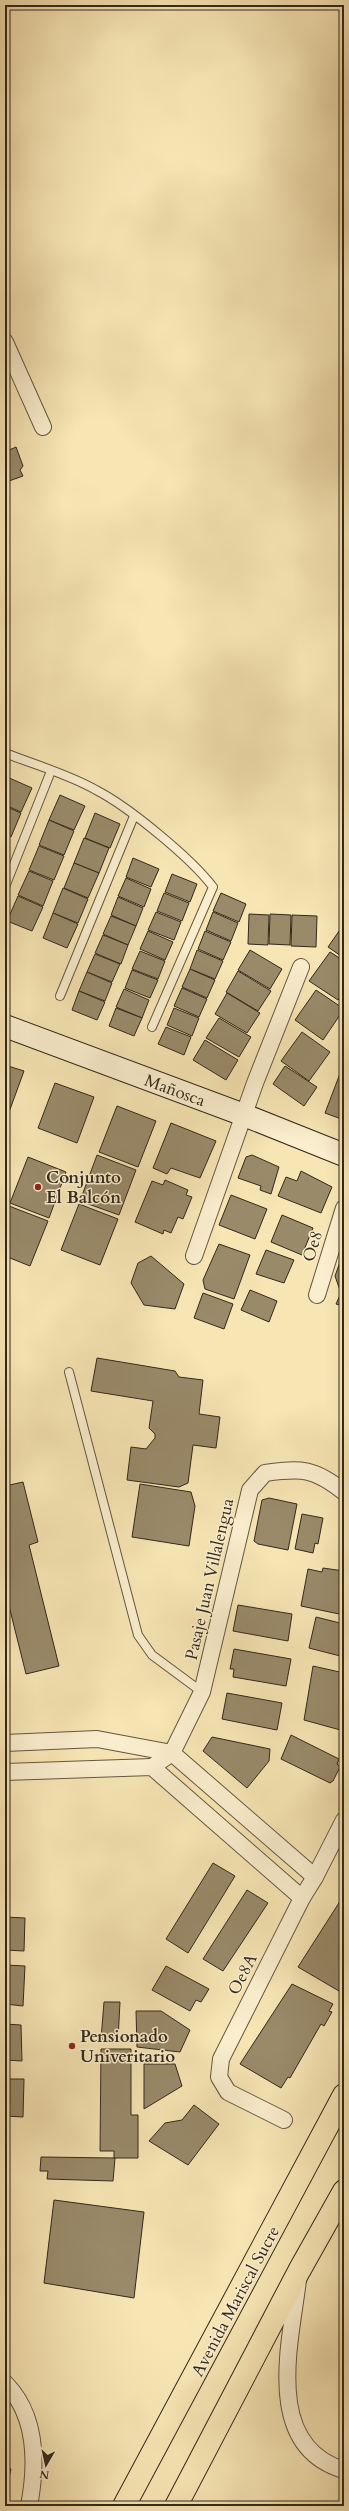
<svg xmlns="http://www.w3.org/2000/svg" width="349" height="2511" font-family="Cardo,serif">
  <rect width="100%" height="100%" fill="#f7e5b4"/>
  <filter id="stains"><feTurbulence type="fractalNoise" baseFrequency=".005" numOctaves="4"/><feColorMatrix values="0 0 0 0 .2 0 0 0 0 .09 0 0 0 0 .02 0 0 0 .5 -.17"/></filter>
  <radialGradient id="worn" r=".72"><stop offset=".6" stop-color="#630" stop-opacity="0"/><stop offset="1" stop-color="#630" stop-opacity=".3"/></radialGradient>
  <g fill="#998a6a" stroke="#33281a">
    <path d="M5,445L7,451L16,447L23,466L20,470L23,476L9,481V485L5,483Z"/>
    <path d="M7,777L32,788L21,812L5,805Z"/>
    <path d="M60,795L85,806L74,830L49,820Z"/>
    <path d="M5,806L21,813L11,837L5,835Z"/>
    <path d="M95,813L120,824L110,848L85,838Z"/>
    <path d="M49,820L74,831L64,855L39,845Z"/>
    <path d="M84,838L109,848L99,873L74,863Z"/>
    <path d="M39,846L64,856L54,880L29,870Z"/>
    <path d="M133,858L159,869L151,887L126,877Z"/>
    <path d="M74,863L99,873L88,898L64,888Z"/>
    <path d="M29,871L53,881L43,906L18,895Z"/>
    <path d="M172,874L197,884L190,902L165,892Z"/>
    <path d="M126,878L151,889L144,907L118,896Z"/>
    <path d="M63,888L88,899L78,923L53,913Z"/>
    <path d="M164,893L189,903L182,921L157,911Z"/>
    <path d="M221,893L246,904L239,922L213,911Z"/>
    <path d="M18,896L43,907L32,931L7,921Z"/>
    <path d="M118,897L143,908L136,926L111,915Z"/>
    <path d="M156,912L181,922L174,940L148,930Z"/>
    <path d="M213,912L238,923L231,941L206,930Z"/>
    <path d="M53,913L78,924L67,948L43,938Z"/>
    <path d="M249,914L269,915L268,945L248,944Z"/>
    <path d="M270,914L291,915L290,945L269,944Z"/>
    <path d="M292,915L317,916L316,947L291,946Z"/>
    <path d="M111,916L136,926L128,945L103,934Z"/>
    <path d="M344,924V958L328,947Z"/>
    <path d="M148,931L173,942L165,960L140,949Z"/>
    <path d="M205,931L231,942L223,960L198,949Z"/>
    <path d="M103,935L128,945L121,964L95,953Z"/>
    <path d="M197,950L223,961L215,979L190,969Z"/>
    <path d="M250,950L282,969L270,989L238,970Z"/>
    <path d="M140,951L165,961L158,979L132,969Z"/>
    <path d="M330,952L344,961V991L338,1000L309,981Z"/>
    <path d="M95,954L120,964L112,982L87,972Z"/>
    <path d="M190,969L215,980L207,998L182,987Z"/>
    <path d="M132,970L158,980L150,998L125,988Z"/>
    <path d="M238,971L271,991L258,1011L226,992Z"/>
    <path d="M87,972L112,983L105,1001L79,991Z"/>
    <path d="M182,988L207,999L199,1017L174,1006Z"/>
    <path d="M124,989L149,1000L142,1018L116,1007Z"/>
    <path d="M316,990L344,1009L323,1040L295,1020Z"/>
    <path d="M79,991L105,1002L97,1020L72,1010Z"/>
    <path d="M227,993L260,1013L247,1033L215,1014Z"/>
    <path d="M116,1008L142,1018L134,1036L109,1026Z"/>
    <path d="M174,1008L199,1018L192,1036L167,1025Z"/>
    <path d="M219,1018L251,1037L239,1057L206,1038Z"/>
    <path d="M166,1027L191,1037L184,1055L158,1044Z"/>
    <path d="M302,1032L330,1052L309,1081L281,1061Z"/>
    <path d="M205,1040L238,1060L226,1080L193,1060Z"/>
    <path d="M344,1063V1120L325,1113Z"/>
    <path d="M5,1065L24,1071L5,1123Z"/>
    <path d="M285,1066L317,1087L304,1106L273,1084Z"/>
    <path d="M55,1083L94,1097L77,1143L38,1128Z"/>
    <path d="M117,1106L156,1121L138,1167L99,1152Z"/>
    <path d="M171,1123L216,1141L200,1178L171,1168L167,1174L153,1168Z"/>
    <path d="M97,1155L136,1170L119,1215L80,1201Z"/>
    <path d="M252,1155L279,1167L271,1194L260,1190L261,1186L238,1178L246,1157Z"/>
    <path d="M28,1157L66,1172L49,1218L10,1203Z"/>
    <path d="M301,1171L332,1187L321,1213L278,1196L286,1177L297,1181Z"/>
    <path d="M165,1180L188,1190L186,1195L192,1197L183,1219L178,1217L171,1233L164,1230L163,1234L135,1222L152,1181L163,1185Z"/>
    <path d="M231,1195L267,1209L255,1239L219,1225Z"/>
    <path d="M79,1204L118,1219L100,1265L61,1250Z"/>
    <path d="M9,1206L48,1221L30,1266L5,1256V1217Z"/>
    <path d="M282,1215L313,1228L302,1255L271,1242Z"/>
    <path d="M219,1244L250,1255L234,1299L205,1289L203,1280Z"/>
    <path d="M266,1250L294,1260L284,1283L256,1274Z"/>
    <path d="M344,1251V1306L336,1304L341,1293L335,1276Z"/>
    <path d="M151,1256L184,1284L175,1309L144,1305L131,1283L138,1263Z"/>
    <path d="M250,1290L277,1301L269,1322L241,1310Z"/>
    <path d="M203,1293L233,1304L224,1329L194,1318Z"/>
    <path d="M97,1358L175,1371L179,1377L203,1380L199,1414L220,1417L216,1448L193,1445L188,1483L179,1487L127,1480L131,1447L146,1449L155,1438V1434L149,1428L153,1401L91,1391Z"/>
    <path d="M23,1482L38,1542L29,1545L59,1666L26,1674L5,1590V1486Z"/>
    <path d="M140,1484L191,1492L195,1506L189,1546L132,1537Z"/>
    <path d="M269,1498L297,1504L288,1550L258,1544L254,1541L262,1500Z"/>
    <path d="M302,1514L323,1518L318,1544L315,1543L313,1553L295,1549Z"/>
    <path d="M323,1568L344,1571V1615L301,1606L308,1569L322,1572Z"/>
    <path d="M238,1605L292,1614L288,1641L233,1631Z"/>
    <path d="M316,1617L344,1624V1657L309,1648Z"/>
    <path d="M234,1649L291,1659L286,1686L233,1677L234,1669H230Z"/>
    <path d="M313,1666L344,1673V1731L304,1720Z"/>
    <path d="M227,1693L282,1703L277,1730L222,1719Z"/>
    <path d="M291,1735L339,1759L337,1764L340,1767L333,1781L330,1783L281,1759Z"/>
    <path d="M212,1737L270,1749L269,1761L247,1788L203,1751Z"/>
    <path d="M213,1863L235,1876L188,1953L166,1939Z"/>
    <path d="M247,1890L268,1903L223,1971L203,1959Z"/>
    <path d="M344,1895V1983L339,1991L298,1967Z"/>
    <path d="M5,1917L25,1918L24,1951L5,1950Z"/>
    <path d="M5,1965L25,1966L23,2006L5,2004Z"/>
    <path d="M166,1966L209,1989L201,2002L196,2000L190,2011L152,1990Z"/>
    <path d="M292,1984L333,2004L329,2011L332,2012L324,2026L321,2024L290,2078L288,2077L281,2088L240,2064Z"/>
    <path d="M104,2002H120L118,2040L101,2039Z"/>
    <path d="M136,2011H161L190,2030L180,2052L137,2047Z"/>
    <path d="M5,2024L21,2025L22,2061L5,2060Z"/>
    <path d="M101,2049H131V2115H138V2158H114V2151H100Z"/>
    <path d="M144,2064H175L182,2086L144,2109Z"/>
    <path d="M5,2079H24L23,2117L5,2116Z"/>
    <path d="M194,2105L219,2124L188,2165L149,2141L165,2123L182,2120Z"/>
    <path d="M41,2157L115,2158L113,2181L47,2179L48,2171H40Z"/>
    <path d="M54,2200L144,2212L134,2298L44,2283Z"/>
    <path d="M5,2467L11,2469L5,2493Z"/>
  </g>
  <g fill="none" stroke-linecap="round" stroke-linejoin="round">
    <g stroke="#645740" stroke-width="10">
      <g id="lane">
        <path d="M5,753C35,765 68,774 96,790C129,807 191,858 213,887L152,1027"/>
        <path d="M5,887L51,771"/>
        <path d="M60,996L134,816"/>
        <path d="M69,1372L138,1635L152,1655L202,1692"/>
      </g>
    </g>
    <g stroke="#645740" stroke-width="18">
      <g id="street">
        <path d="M5,342L43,427"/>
        <path d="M194,1256L255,1083L301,967"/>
        <path d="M317,1295L344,1208"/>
        <path d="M5,1743L97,1739L172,1753L315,1877"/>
        <path d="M152,1767L172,1753L202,1692L250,1490L265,1473C302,1468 314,1468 344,1492"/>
        <path d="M5,1772L152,1767L302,1898"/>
        <path d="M284,2120L228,2092L219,2077L221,2059L302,1898L315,1877L344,1820"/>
        <path d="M298,2280C291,2341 262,2446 344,2470"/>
        <path d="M5,2383C37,2415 37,2464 29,2506"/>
      </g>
    </g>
    <g stroke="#33281a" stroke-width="24">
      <path id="secondary" d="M5,1026L244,1115L344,1155"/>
    </g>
    <g stroke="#33281a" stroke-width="24">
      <g id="primary">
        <path d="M124,2506L344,2095"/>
        <path d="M176,2506L299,2271L344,2191"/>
      </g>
    </g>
    <use href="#lane" stroke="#faeece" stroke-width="8"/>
    <use href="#street" stroke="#faeece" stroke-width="16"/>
    <use href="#secondary" stroke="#faeece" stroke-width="22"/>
    <use href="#primary" stroke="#f7e5b4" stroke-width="22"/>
  </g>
  <g fill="#8f2418" stroke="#faeece" stroke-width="1.5">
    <circle cx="38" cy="1187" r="4"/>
    <circle cx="72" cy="2046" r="4"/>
  </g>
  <g text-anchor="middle" stroke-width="3" stroke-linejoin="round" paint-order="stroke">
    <g font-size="17" fill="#33281a" stroke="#faeece">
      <text transform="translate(175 1090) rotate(20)" y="6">Mañosca</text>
      <text transform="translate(312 1246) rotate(-73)" y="6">Oe8</text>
      <text transform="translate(209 1579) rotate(-77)" y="6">Pasaje Juan Villalengua</text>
      <text transform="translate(242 1974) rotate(-63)" y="6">Oe8A</text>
      <text transform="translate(235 2301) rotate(-62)" y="6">Avenida Mariscal Sucre</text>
    </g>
    <g font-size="17" font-weight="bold" fill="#33281a" stroke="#faeece" text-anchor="start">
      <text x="46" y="1183">Conjunto<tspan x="46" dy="20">El Balcón</tspan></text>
      <text x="80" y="2042">Pensionado<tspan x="80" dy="20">Univeritario</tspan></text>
    </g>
  </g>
  <rect width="349" height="2511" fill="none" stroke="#f7e5b4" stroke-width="20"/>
  <rect x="6" y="6" width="337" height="2499" fill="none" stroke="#33281a" stroke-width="2"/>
  <rect x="10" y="10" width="329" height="2491" fill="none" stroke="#33281a"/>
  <g transform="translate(46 2465) rotate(189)" stroke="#faeece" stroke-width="3" paint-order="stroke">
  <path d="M0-3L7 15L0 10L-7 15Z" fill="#33281a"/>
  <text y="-6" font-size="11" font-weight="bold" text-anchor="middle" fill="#33281a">N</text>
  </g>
  <rect width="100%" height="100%" filter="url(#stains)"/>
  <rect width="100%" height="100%" fill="url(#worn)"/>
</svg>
